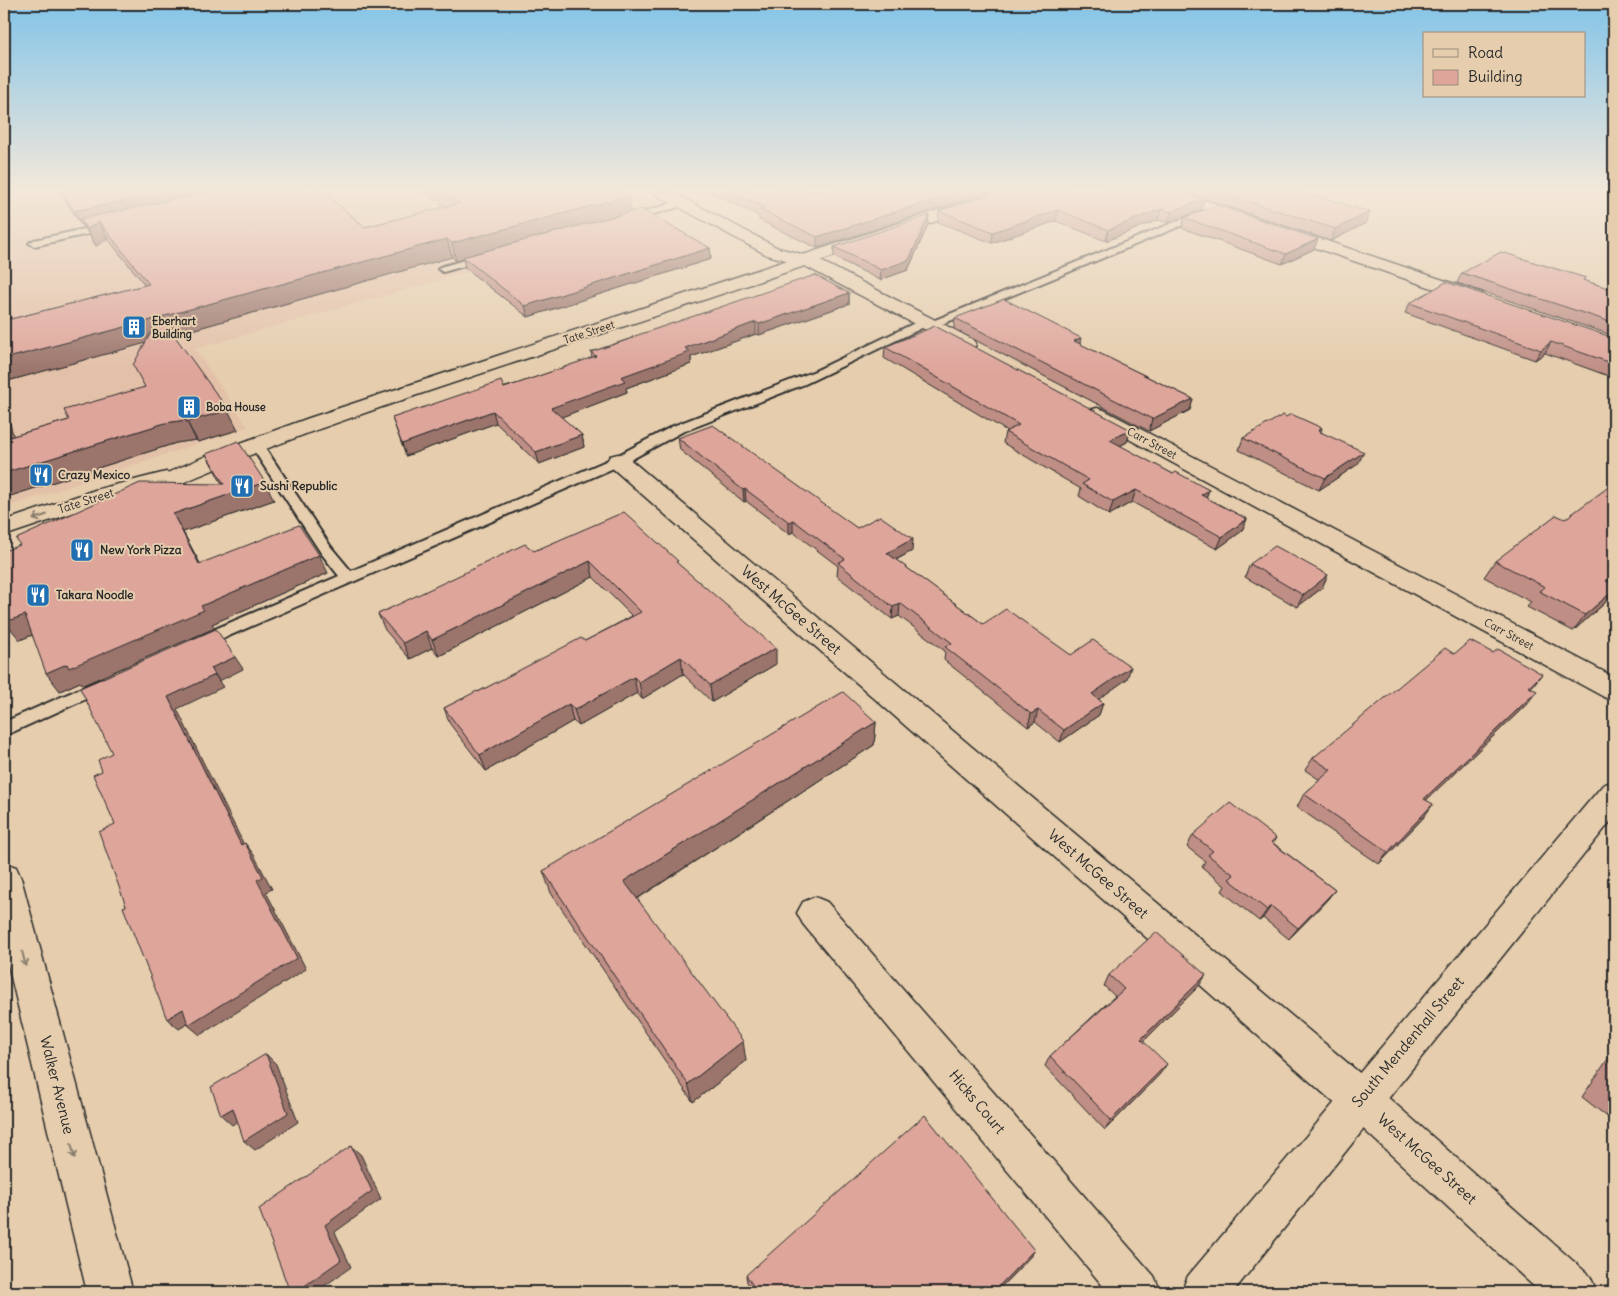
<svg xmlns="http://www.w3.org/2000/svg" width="1618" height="1296" font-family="Delius,sans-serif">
  <rect width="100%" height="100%" fill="#e5cdad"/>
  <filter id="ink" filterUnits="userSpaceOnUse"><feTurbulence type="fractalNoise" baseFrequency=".02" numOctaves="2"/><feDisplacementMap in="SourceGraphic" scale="10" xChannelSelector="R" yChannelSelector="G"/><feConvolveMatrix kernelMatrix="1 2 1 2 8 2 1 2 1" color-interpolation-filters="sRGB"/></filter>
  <g filter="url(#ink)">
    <path fill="#e3c1a8" d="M4,191H637L678,213L195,349L248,427L4,508Z"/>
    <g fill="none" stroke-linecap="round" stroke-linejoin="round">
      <g stroke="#2b2b2b" stroke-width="4">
        <g id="service">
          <path d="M683,200L687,203L686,205L627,221L623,218Z"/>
          <path d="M1202,211L1205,212V216L935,327L931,328L926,326L805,384L682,432L623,464L206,646L200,648L194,646L192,642L194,638L339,576L321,553L249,443L250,440H260L331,547L351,571L613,458L673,426L815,371L921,320L925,319L930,322Z"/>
          <path d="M108,224L113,227L111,229L34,246L29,243L34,240Z"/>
          <path d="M486,254L491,257L489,259L443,272L438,269L440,267Z"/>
          <path d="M102,679L108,681L110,685L108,689L4,736V722Z"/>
        </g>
      </g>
      <g stroke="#2b2b2b" stroke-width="3">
        <g id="minor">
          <path d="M653,191H670L778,248L813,257L974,340L976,344L974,348L967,350L960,348L801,264L767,255L655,194Z"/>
          <path d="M1157,191H1177L1482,293L1485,297L1482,301L1476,302L1470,301L1159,194Z"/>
          <path d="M1097,408L1104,410L1614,677V701L1604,697L1090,418L1087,414L1090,410Z"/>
          <path d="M618,454L626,456L1375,1086L1590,1276L1597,1292H1540L1347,1114L610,466L607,461L610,456Z"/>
          <path d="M166,472L174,474L177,479L174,484L111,500L4,536V521L95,490Z"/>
          <path d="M4,863L16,867L21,878L133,1292H87L4,948Z"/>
          <path d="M815,897L827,902L1154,1276L1161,1292H1108L803,924L797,913L803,902Z"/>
        </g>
      </g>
      <g stroke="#2b2b2b" stroke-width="3">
        <g id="tertiary">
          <path d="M997,191H1017L1015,194C857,249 698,302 540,354C403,400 266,443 135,504L127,506L119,504L115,499L119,494L213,453L309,418Z"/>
          <path d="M1614,781V817L1233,1292H1181L1188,1276L1603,785Z"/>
        </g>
      </g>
      <use href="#service" fill="#e5cdad" fill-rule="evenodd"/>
      <use href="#minor" fill="#e5cdad" fill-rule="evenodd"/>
      <use href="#tertiary" fill="#e5cdad" fill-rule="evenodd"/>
    </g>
    <g fill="#bf8e85" stroke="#2b2b2b">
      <path d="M59,191H322L365,227L446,207L423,191H620L631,212L710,248L711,259L528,317L465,268L463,259L456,261L452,257L174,335L238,430L198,442L196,440L176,443L4,498V404L13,436L69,420L145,387V343L4,382V299L11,319L145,285L108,239L96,246L84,227L83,228Z"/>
      <path d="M708,191H993L817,248L759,220V216Z"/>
      <path d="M1001,191L1201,210L1168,223L1158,220L1106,241L1056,221L992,243L938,222L939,211Z"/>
      <path d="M1181,191H1300L1366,223L1331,241Z"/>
      <path d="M1184,218L1314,249L1282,264L1182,228Z"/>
      <path d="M928,225L908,270L880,280L834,257V247Z"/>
      <path d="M1462,273L1585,281L1614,290V336L1457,283Z"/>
      <path d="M849,293V304L759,335L756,334L691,357V364L626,388L627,392L561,417L582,435L584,447L539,464L496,423L406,456L392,418L516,384L592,358L591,352L632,338V337Z"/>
      <path d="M1410,303L1614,338V378L1545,353L1535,360L1405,313Z"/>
      <path d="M955,318L1080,344L1193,399L1190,410L1149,431L954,329Z"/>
      <path d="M885,347L1131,430L1127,442L1120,446L1173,474L1209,490L1206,498L1247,519L1242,531L1217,549L1132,502L1109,515L1079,496L1081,489L1003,443L1005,432L1007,431L884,358Z"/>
      <path d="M1322,428L1321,432L1358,464L1319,490L1239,450L1243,438Z"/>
      <path d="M678,438L857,528L912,551L896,560L983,624L1071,655L1127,679L1098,699L1103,703L1099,715L1060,742L1035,722L1028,727L944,660L945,651L899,616L892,619L837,576L838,566L793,532L789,534L746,501L744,502L680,450Z"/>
      <path d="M206,454L274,500L183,532L200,564L328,573L212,624L215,628L83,685L80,682L60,691L32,635L20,640L222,484Z"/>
      <path d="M1565,519L1610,583L1605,603L1573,631L1527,607L1531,602L1484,577L1495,561Z"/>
      <path d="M534,551L679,565L776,664L712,702L683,674L642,699L637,693L579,726L573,721L486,771L450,724L444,708L585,641L632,616L593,577L439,656L432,648L410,659L385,630L378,614Z"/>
      <path d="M1250,564L1322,588L1297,607L1245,577Z"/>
      <path d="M1454,654L1531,688L1527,704L1426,800L1424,817L1379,864L1297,807L1304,794L1320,780L1305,770L1313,758Z"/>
      <path d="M876,722L874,745L637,899L746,1061L693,1102L551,893L543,871Z"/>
      <path d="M1193,835L1276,838L1273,843L1335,890L1326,901L1289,939L1263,918L1259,921L1222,891L1225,886L1202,867L1205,861L1187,847Z"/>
      <path d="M1109,975L1199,986L1143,1041L1160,1074L1105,1130L1045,1066L1050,1056L1115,996L1104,986Z"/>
      <path d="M1614,1050V1122L1582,1097Z"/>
      <path d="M1034,1250L1030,1257L996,1292H754L747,1282L746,1275Z"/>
    </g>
    <g fill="#9b746c" stroke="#2b2b2b">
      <path d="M173,191H257L99,222L108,239L96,246L87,229L80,219L84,227L83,228L74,211Z"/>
      <path d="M961,191H993L817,248V237Z"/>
      <path d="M629,196L631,212L463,257V259L456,261L452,243Z"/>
      <path d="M1204,199L1201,210L1168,223L1171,212Z"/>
      <path d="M1161,209L1158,220L1106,241L1108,230Z"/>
      <path d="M1058,210L1056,221L992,243L993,232Z"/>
      <path d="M1370,212L1366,223L1331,241L1335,229Z"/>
      <path d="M929,215L928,225L908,270L880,280L881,270Z"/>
      <path d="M447,239L452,257L170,336L161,317Z"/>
      <path d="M1318,239L1314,249L1282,264L1286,254Z"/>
      <path d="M710,248L711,259L528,317L525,306Z"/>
      <path d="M849,293V304L759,335V324Z"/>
      <path d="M4,299L19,338L7,320L4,310Z"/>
      <path d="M159,318L168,337L4,382V359Z"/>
      <path d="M756,322V334L691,357V364L626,388L627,392L554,420L551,408L685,348Z"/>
      <path d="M1081,338L1079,349L1074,341Z"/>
      <path d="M1551,342L1545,353L1535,360L1541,350Z"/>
      <path d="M1193,399L1190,410L1149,431L1152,419Z"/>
      <path d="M4,404L20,458L6,438L4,429Z"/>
      <path d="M228,410L238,430L198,442L187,422Z"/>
      <path d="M493,411L496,423L406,456L402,444Z"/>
      <path d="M186,420L196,440L176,443L4,498V473L165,423Z"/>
      <path d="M1131,430L1127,442L1107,452L1110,440Z"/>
      <path d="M582,435L584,447L539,464L536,452Z"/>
      <path d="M1364,452L1358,464L1319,490L1325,478Z"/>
      <path d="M265,482L274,500L183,532L210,582L173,514Z"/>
      <path d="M745,489L746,501L744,502L743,490Z"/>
      <path d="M1136,490L1132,502L1109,515L1113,502Z"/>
      <path d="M1209,490L1204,502L1201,495Z"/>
      <path d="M1247,519L1242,531L1217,549L1222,537Z"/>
      <path d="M793,520V532L789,534V522Z"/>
      <path d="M913,539L912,551L886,565L887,553Z"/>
      <path d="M319,555L328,573L212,624L215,628L83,685L80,682L60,691L46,673Z"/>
      <path d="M590,561L593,577L439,656L432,640Z"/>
      <path d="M1614,574V579L1593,597L1606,581Z"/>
      <path d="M1328,575L1322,588L1297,607L1303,595Z"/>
      <path d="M1614,590V591L1605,603L1573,631L1585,615Z"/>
      <path d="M900,603L899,616L892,619L893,607Z"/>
      <path d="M25,615L39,632L20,640L5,622Z"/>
      <path d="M426,631L432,648L410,659L403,643Z"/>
      <path d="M776,648V664L712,702L710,685Z"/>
      <path d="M235,657L243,669L219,681L211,668Z"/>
      <path d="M681,657L683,674L642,699L639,682Z"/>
      <path d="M1131,667L1127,679L1088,707L1092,694Z"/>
      <path d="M1542,674L1532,687L1519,700L1529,687Z"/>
      <path d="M215,675L223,687L177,709L250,857L241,845L168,697Z"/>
      <path d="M634,677L637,693L579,726L574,710Z"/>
      <path d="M1537,691L1527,704L1415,811L1424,799Z"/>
      <path d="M1103,703L1099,715L1060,742L1064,730Z"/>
      <path d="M569,704L573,721L486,771L480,755Z"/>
      <path d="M1038,710L1035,722L1028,727L1031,714Z"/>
      <path d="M876,722L874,745L630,903L624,881Z"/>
      <path d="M1433,804L1424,817L1379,864L1388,852Z"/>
      <path d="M245,843L254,855L272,889L266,892L306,969L200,1035L188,1025L257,880Z"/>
      <path d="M1335,890L1326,901L1289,939L1298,928Z"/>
      <path d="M1271,906L1263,918L1259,921L1267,910Z"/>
      <path d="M1206,975L1199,986L1135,1050L1141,1039Z"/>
      <path d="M183,1009L194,1020L179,1029L167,1019Z"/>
      <path d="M743,1041L746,1061L693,1102L688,1084Z"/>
      <path d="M266,1054L276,1064L298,1122L255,1150L244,1141Z"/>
      <path d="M1167,1064L1160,1074L1105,1130L1111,1120Z"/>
      <path d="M233,1108L244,1117L232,1125L221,1115Z"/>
      <path d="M351,1146L361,1155L381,1199L335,1232L351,1267L316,1292H296L325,1225Z"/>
      <path d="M1034,1250L1030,1257L996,1292H993Z"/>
    </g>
    <g fill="#dea59b" stroke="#2b2b2b">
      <path d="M61,191H173L74,211Z"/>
      <path d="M215,191H322L365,227L460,203L442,191H620L629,196L452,243L447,239L161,317L228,410L187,422L186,420L165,423L4,473V429L6,438L69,420L64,410L145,387L133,365L159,318L4,359V310L7,320L149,284L99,222L87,229L80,219Z"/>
      <path d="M729,191H961L817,237L759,209L764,207Z"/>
      <path d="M1001,191H1177L1204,199L1171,212L1161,209L1108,230L1058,210L993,232L939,211Z"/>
      <path d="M1216,191H1300L1370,212L1335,229Z"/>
      <path d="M1217,205L1318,239L1286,254L1184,218Z"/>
      <path d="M641,209L710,248L525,306L463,257Z"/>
      <path d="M929,215L909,260L881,270L834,247Z"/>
      <path d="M1501,252L1586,278L1583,280L1614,290V323L1462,273Z"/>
      <path d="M815,275L849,293L759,324L756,322L685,348L690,352L621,377L625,381L551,408L582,435L536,452L493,411L402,444L392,418L501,381L504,388L516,384L596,356L591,352L633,338L632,337Z"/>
      <path d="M1446,282L1614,338V364L1551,342L1541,350L1410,303Z"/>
      <path d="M1004,299L1081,338L1074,341L1193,399L1152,419L955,318Z"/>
      <path d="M935,326L1131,430L1110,440L1173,474L1176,472L1209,490L1201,495L1247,519L1222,537L1136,490L1113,502L1082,484L1089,480L1005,432L1019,425L885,347Z"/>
      <path d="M1291,414L1322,428L1318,431L1364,452L1325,478L1243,438L1283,415L1286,417Z"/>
      <path d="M713,425L857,528L880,516L913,539L887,553L983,624L1006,609L1071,655L1093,640L1131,667L1092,694L1103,703L1064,730L1038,710L1031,714L945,647L952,643L900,603L893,607L838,563L845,559L793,520L789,522L745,489L743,490L678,438Z"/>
      <path d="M238,441L265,482L173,514L199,564L299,525L319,555L201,606L204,610L69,668L67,664L46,673L25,615L5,622L4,618V551L20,545L16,539L140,483L224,484L206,454Z"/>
      <path d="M1614,483V574L1606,581L1614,585V590L1585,615L1539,591L1545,587L1495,561L1556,515L1565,519Z"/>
      <path d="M624,512L678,561L676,562L776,648L710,685L681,657L639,682L634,677L574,710L569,704L480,755L444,708L477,691L478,692L581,638L585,641L641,612L590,561L432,640L426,631L403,643L378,614L525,544L534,551Z"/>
      <path d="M1275,546L1328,575L1303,595L1250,564Z"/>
      <path d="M216,629L235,657L211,668L215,675L168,697L241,845L245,843L263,877L257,880L297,958L188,1025L183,1009L167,1019L123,907L126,906L99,832L115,824L93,775L102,771L98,760L112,753L80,688Z"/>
      <path d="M1470,641L1493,653L1498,649L1542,674L1529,687L1537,691L1424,799L1433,804L1388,852L1304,794L1331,770L1313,758L1445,648L1454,654Z"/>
      <path d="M843,692L876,722L624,881L743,1041L688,1084L543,871Z"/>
      <path d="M1230,803L1276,838L1271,842L1335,890L1298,928L1271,906L1267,910L1229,879L1234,875L1208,855L1213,851L1193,835Z"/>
      <path d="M1156,932L1206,975L1141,1039L1167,1064L1111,1120L1050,1056L1124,989L1109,975Z"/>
      <path d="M266,1054L288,1113L244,1141L233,1108L221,1115L211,1087Z"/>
      <path d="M925,1115L1034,1250L993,1292H757L746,1275Z"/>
      <path d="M351,1146L372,1191L325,1225L341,1260L296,1292H290L259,1209Z"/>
    </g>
    <defs><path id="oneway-shaft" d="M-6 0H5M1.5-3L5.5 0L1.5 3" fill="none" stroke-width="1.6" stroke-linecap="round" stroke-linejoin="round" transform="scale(1.25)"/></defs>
    <g stroke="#887c6c">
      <use href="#oneway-shaft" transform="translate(40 517) rotate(161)"/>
      <use href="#oneway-shaft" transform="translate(24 959) rotate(76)"/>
      <use href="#oneway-shaft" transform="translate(73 1151) rotate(76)"/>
    </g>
  </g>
  <linearGradient id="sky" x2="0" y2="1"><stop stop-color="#83c4e8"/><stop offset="0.51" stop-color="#f3e8da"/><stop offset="1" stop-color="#f3e8da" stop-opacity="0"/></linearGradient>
  <rect width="1618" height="372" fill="url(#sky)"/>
  <defs>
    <g id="building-square" transform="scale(1.25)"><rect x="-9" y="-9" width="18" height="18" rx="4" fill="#1f6fb2" stroke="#e5cdad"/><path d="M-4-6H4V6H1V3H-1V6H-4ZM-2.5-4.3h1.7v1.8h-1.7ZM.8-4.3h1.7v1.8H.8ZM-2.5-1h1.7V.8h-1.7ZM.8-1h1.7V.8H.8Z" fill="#fff"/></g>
    <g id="restaurant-square" transform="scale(1.25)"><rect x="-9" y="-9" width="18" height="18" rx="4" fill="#1f6fb2" stroke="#e5cdad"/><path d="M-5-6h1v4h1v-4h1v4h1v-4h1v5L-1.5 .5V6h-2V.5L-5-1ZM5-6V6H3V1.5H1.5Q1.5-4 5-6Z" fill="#fff"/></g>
  </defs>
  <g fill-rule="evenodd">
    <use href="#building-square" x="134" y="327"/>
    <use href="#building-square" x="189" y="407"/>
    <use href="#restaurant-square" x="41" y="475"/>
    <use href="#restaurant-square" x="242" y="486"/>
    <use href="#restaurant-square" x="82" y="550"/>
    <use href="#restaurant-square" x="38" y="595"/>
  </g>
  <g text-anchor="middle" stroke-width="4" stroke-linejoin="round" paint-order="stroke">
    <g font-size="11" font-weight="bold" fill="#2b2b2b" stroke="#e5cdad" text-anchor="start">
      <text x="152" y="325">Eberhart<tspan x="152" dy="13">Building</tspan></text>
      <text x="206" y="411">Boba House</text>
    </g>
    <g font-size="11" fill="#2b2b2b" stroke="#e5cdad">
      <text transform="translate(589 332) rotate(-18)" y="4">Tate Street</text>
      <text transform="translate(1152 443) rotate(28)" y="4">Carr Street</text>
      <text transform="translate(1509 634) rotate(28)" y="4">Carr Street</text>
    </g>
    <g font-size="12" font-weight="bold" fill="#2b2b2b" stroke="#e5cdad" text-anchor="start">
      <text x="58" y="479">Crazy Mexico</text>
      <text x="260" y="490">Sushi Republic</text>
      <text x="100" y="554">New York Pizza</text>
      <text x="56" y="599">Takara Noodle</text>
    </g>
    <g font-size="12" fill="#2b2b2b" stroke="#e5cdad">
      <text transform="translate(86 501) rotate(-18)" y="4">Tate Street</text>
    </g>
    <g font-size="15" fill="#2b2b2b" stroke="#e5cdad">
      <text transform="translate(791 610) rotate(41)" y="5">West McGee Street</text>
      <text transform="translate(1098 874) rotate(41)" y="5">West McGee Street</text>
      <text transform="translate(1408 1042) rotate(-50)" y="5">South Mendenhall Street</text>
      <text transform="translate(57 1085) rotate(76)" y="5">Walker Avenue</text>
      <text transform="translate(977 1102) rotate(50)" y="5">Hicks Court</text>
      <text transform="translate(1427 1159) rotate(42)" y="5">West McGee Street</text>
    </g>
  </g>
  <rect width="1618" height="1296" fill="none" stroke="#e5cdad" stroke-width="20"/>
  <rect x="10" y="10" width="1598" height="1276" fill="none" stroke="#2b2b2b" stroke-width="2" filter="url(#ink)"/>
  <rect x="1423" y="32" width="162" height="65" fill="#e5cdad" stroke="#9b8c79"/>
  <rect x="1433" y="49" width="25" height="8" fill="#e5cdad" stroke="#9b8c79"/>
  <text x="1468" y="58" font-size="15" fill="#2b2b2b">Road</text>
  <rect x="1433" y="70" width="25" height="15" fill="#dea59b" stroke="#9b8c79"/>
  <text x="1468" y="82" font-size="15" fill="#2b2b2b">Building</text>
</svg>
